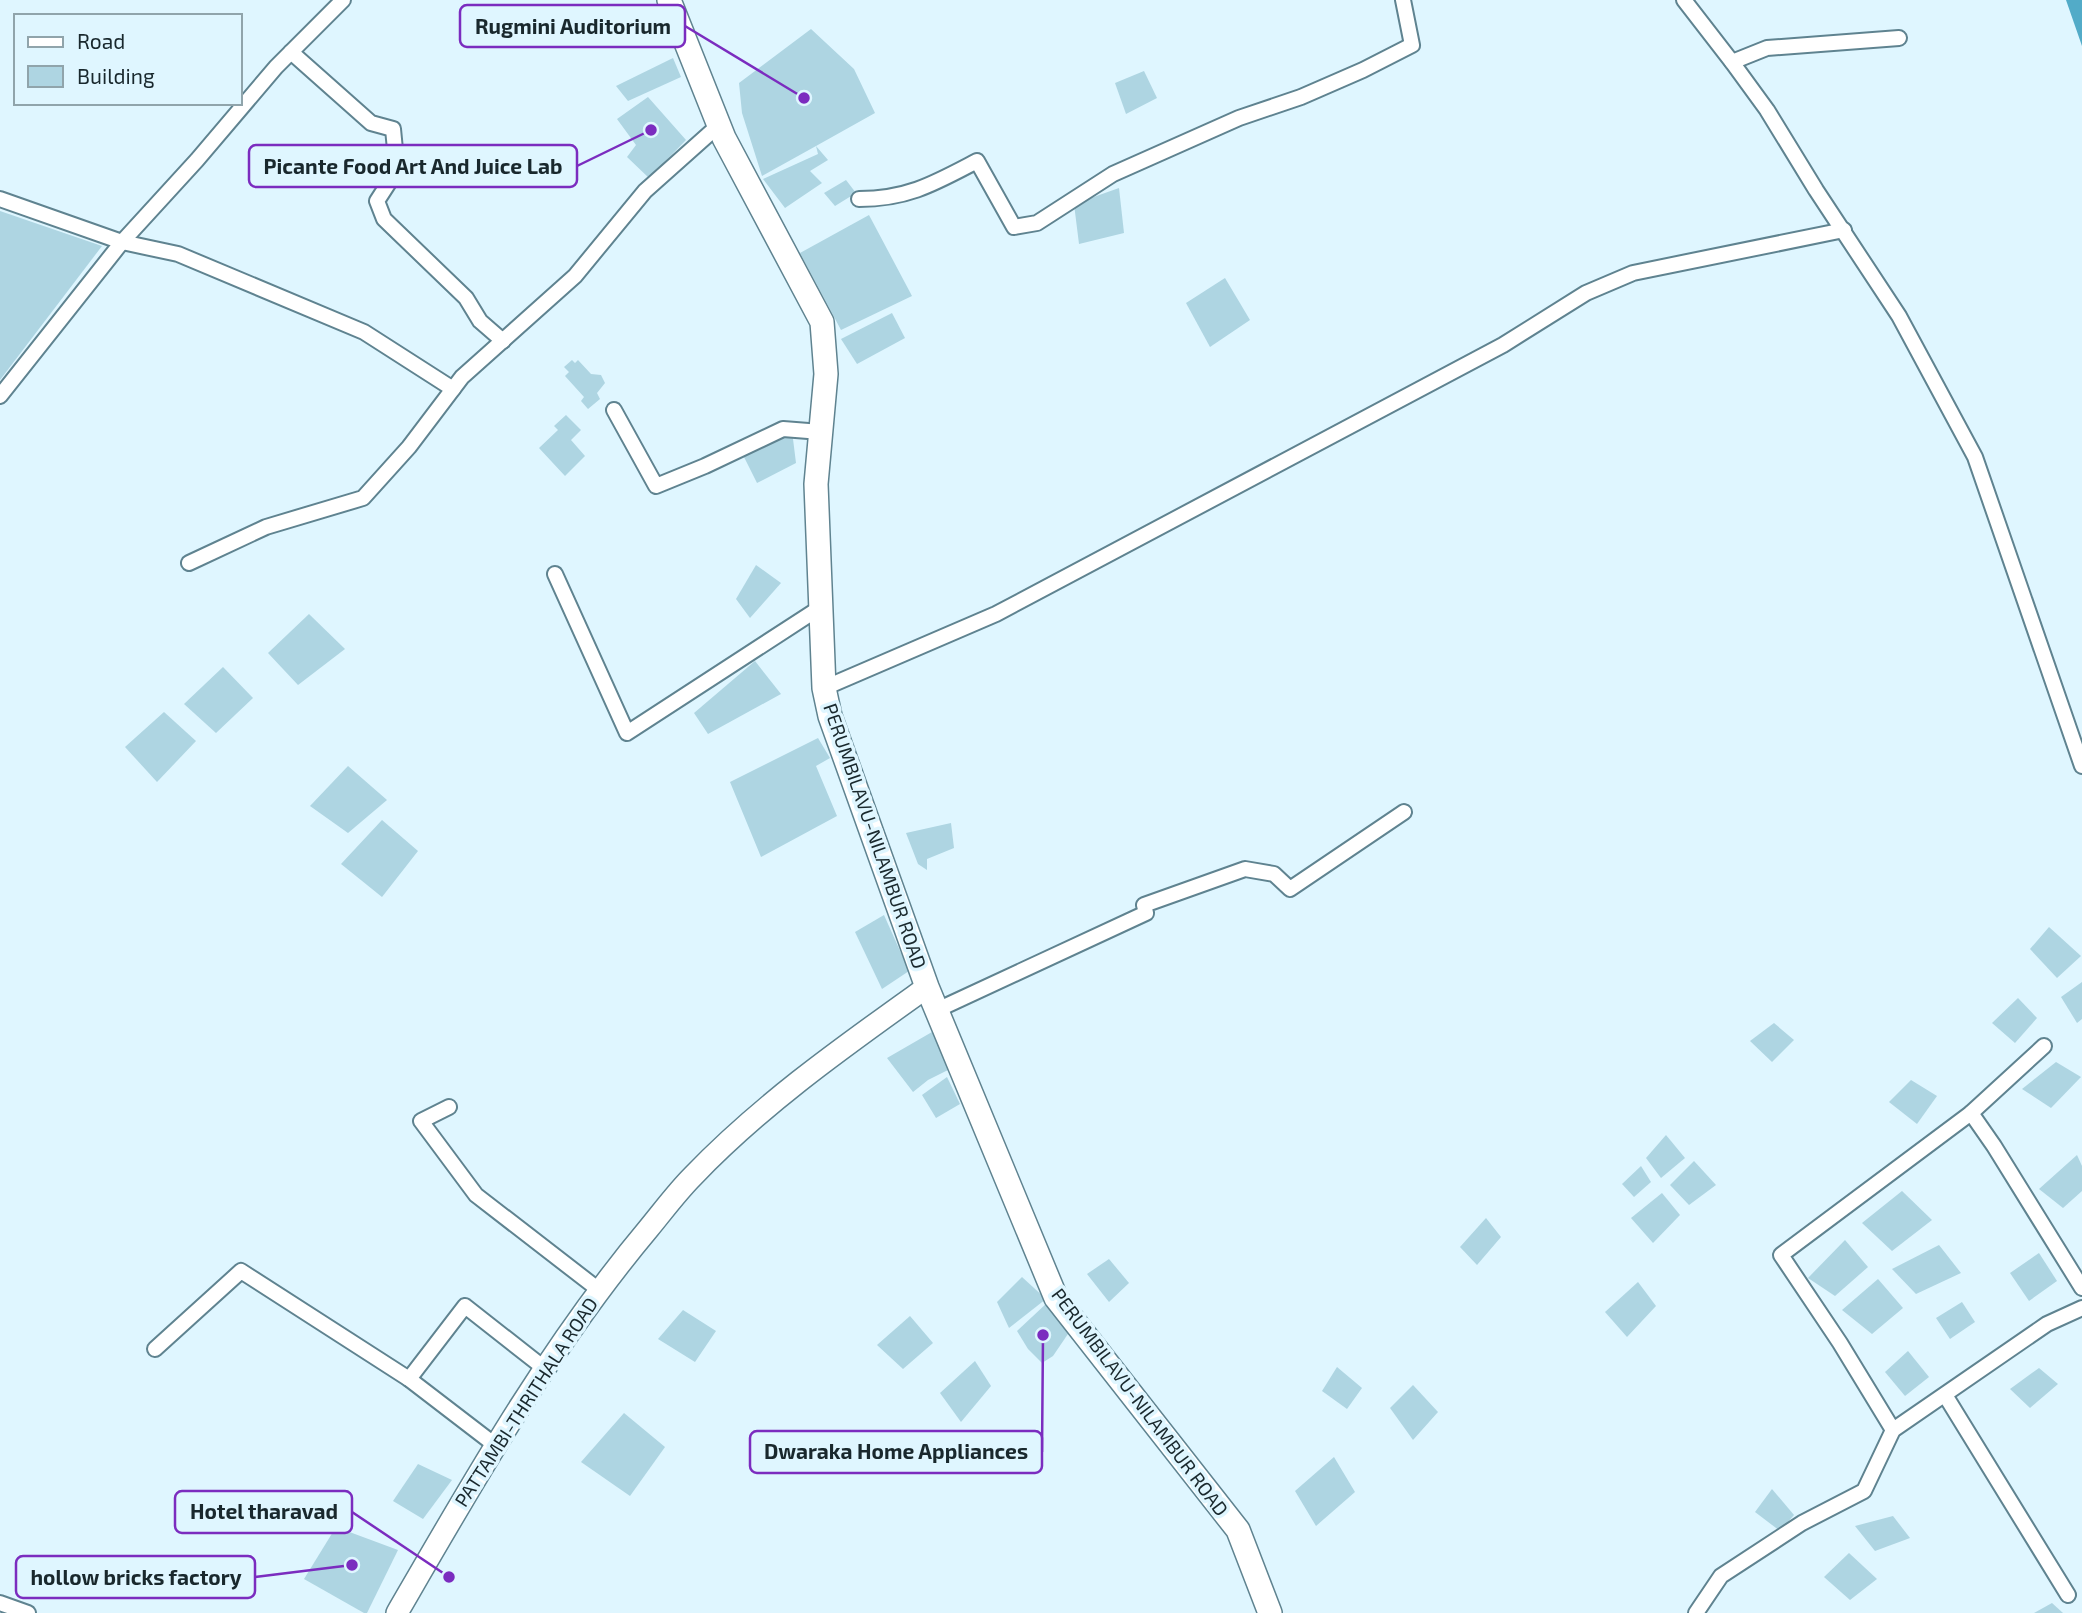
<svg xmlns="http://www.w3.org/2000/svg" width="2082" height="1613" font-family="'Exo 2',sans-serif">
  <rect width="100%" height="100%" fill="#dff6ff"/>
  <path fill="#52abc8" d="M2066,0H2082V46Z"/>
  <g fill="#aed5e2">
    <path d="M811,29L854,69L875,113L816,146L828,160L810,171L822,183L785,208L763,179L818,154L816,146L762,176L742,113L739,83Z"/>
    <path d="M673,58L681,77L628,101L616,86Z"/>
    <path d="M1144,71L1157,98L1126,114L1115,83Z"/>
    <path d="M648,97L686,140L649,178L627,157L636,145L617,119Z"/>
    <path d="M846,180L856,193L835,206L824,193Z"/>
    <path d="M1119,188L1124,233L1079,244L1074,204Z"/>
    <path d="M0,211L102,246L0,380Z"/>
    <path d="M869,215L912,296L841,330L800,253Z"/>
    <path d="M1225,278L1250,320L1210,347L1186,303Z"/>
    <path d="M892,313L905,338L857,364L841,339Z"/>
    <path d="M572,360L575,363L578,360L591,374L601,375L605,383L597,393L600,399L588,409L581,401L584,397L565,376L569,372L564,367Z"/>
    <path d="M566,415L581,430L571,440L585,456L565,476L539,448L558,430L554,426Z"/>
    <path d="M792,431L796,463L757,483L744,457Z"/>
    <path d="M756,565L781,583L750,618L736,599Z"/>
    <path d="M309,614L345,649L298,685L268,653Z"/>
    <path d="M755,661L781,694L708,734L694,713Z"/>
    <path d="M223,667L253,698L216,733L184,704Z"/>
    <path d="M164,712L196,741L157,782L125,747Z"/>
    <path d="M818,738L830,758L816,766L837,816L761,857L730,782Z"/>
    <path d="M348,766L387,800L348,833L310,806Z"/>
    <path d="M382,820L418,851L382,897L341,864Z"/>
    <path d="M951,823L954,848L927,859V870L918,864L906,833Z"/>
    <path d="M884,915L909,971L882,989L855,932Z"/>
    <path d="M2049,927L2081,956L2057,978L2030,949Z"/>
    <path d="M2082,982V1019L2077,1023L2061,997Z"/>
    <path d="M2018,998L2037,1018L2015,1043L1992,1023Z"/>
    <path d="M1774,1023L1794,1040L1772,1062L1750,1041Z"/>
    <path d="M932,1032L944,1055L948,1070L928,1080L913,1092L887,1058Z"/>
    <path d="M2056,1062L2081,1077L2051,1108L2022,1089Z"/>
    <path d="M947,1077L960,1104L936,1118L922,1095Z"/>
    <path d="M1911,1080L1937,1096L1917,1124L1889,1102Z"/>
    <path d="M1666,1135L1685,1158L1661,1178L1646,1158Z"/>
    <path d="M2077,1155L2082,1166V1191L2063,1208L2039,1189Z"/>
    <path d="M1694,1161L1716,1185L1689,1205L1670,1185Z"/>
    <path d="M1641,1166L1651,1182L1634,1197L1622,1184Z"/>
    <path d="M1902,1191L1932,1220L1892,1251L1862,1223Z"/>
    <path d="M1662,1193L1680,1215L1653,1243L1631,1218Z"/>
    <path d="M1486,1218L1501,1237L1477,1265L1460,1247Z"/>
    <path d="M1845,1240L1868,1267L1835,1296L1808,1278Z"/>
    <path d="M1939,1245L1961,1273L1916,1294L1892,1269Z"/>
    <path d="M2039,1253L2057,1281L2029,1301L2010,1273Z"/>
    <path d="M1109,1259L1129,1283L1109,1302L1087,1274Z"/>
    <path d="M1022,1277L1046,1299L1009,1328L997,1302Z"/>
    <path d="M1878,1279L1903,1308L1872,1334L1842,1310Z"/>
    <path d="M1638,1282L1656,1306L1627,1337L1605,1312Z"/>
    <path d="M1048,1302L1072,1328L1053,1356L1042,1363L1028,1349L1017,1331Z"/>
    <path d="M1962,1302L1975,1322L1950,1339L1936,1318Z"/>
    <path d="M683,1310L716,1331L695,1362L658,1339Z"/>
    <path d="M910,1316L933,1343L903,1369L877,1345Z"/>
    <path d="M1908,1351L1929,1377L1905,1396L1885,1372Z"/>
    <path d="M975,1361L991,1386L961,1422L940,1393Z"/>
    <path d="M1337,1367L1362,1388L1347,1409L1322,1391Z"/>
    <path d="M2039,1368L2058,1384L2030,1408L2010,1389Z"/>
    <path d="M1413,1385L1438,1412L1413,1440L1390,1408Z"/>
    <path d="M624,1413L665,1447L630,1496L581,1462Z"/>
    <path d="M1334,1457L1355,1492L1316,1526L1295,1491Z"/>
    <path d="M418,1464L452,1480L423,1519L393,1501Z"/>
    <path d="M1772,1489L1794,1515L1780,1531L1755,1512Z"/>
    <path d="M1893,1516L1910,1538L1875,1551L1855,1526Z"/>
    <path d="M336,1527L398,1550L367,1613H364L304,1579Z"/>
    <path d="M1849,1553L1877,1579L1850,1600L1824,1577Z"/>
    <path d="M2052,1603L2063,1613H2034Z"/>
  </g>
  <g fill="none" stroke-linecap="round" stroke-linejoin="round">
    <g stroke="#5f8390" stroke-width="18">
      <g id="minor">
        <path d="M343,0L276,67L197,160L122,242L178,254L364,332L453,389"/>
        <path d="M1684,0L1732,62L1767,110L1816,190L1899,316L1975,457L2082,766"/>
        <path d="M291,52L371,123L393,129L397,170L377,201L384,219L466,298L480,321L503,341"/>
        <path d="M1732,62L1767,48L1899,38"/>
        <path d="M0,199L122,242L0,396"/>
        <path d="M859,199C908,199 935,183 977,161L1014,227L1037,223L1113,174L1239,118L1301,97L1363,70L1412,45L1403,0"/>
        <path d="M614,410L656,486L705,466L783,429L821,432"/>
        <path d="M189,563L266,527L363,498L409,447L462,377L575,276L645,191L719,125"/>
        <path d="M555,574L627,733L821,607"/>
        <path d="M824,688L996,614L1503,345L1586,293L1633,273L1844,230"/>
        <path d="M937,1010L1146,913L1144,905L1245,869L1274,874L1290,889L1404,812"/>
        <path d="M2044,1046L1971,1113L1994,1146L2082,1288"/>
        <path d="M449,1107L421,1121L476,1195L599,1290"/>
        <path d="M155,1349L241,1271L409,1379L495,1445"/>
        <path d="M409,1379L465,1306L544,1368"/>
        <path d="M1945,1395L2068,1595"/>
        <path d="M1893,1430L1840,1343L1781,1255L1971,1113"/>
        <path d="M0,1603L28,1613"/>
        <path d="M1696,1613L1721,1576L1802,1523L1864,1491L1893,1430L2047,1324L2082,1308"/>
      </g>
    </g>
    <g stroke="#5f8390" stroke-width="24">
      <path id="secondary" d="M397,1613C474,1480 550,1346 649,1228C663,1211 677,1192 693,1176C763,1103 846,1045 927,987"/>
    </g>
    <g stroke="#5f8390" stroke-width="26">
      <path id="primary" d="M669,0L724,138L822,322L826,374L816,484L824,688L830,716L927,987L1056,1298L1238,1530L1270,1613"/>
    </g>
    <use href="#minor" stroke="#fff" stroke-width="14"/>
    <use href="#secondary" stroke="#fff" stroke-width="21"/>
    <use href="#primary" stroke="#fff" stroke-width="23"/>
  </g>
  <g text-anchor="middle" stroke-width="7" stroke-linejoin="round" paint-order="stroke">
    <g font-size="19" fill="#19282d" stroke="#dff6ff">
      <text transform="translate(875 836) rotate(71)" y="7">PERUMBILAVU-NILAMBUR ROAD</text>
      <text transform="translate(526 1402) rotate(-57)" y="7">PATTAMBI-THRITHALA ROAD</text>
      <text transform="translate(1140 1402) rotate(53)" y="7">PERUMBILAVU-NILAMBUR ROAD</text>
    </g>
  </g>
  <path fill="none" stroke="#7b2cbf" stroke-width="2.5" d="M804 98L685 26M651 130L577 166M1043 1335L1042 1452M449 1577L352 1512M352 1565L255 1577"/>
  <g fill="#7b2cbf" stroke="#dff6ff" stroke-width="2.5">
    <circle cx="804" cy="98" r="7"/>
    <circle cx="651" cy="130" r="7"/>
    <circle cx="1043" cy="1335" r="7"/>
    <circle cx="449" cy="1577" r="7"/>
    <circle cx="352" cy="1565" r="7"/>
  </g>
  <g fill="#dff6ff" stroke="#7b2cbf" stroke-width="2.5">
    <rect x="460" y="5" width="225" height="42" rx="7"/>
    <rect x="249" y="145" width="328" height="42" rx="7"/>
    <rect x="750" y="1431" width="292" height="42" rx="7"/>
    <rect x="175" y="1491" width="177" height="42" rx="7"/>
    <rect x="16" y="1556" width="239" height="42" rx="7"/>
  </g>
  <g font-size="21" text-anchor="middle" font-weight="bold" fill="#19282d">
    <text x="573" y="34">Rugmini Auditorium</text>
    <text x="413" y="174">Picante Food Art And Juice Lab</text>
    <text x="896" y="1459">Dwaraka Home Appliances</text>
    <text x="264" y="1519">Hotel tharavad</text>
    <text x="136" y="1585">hollow bricks factory</text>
  </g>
  <rect x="14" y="14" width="228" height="91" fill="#dff6ff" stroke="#90a4ab" stroke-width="2"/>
  <rect x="28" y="37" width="35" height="10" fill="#ffffff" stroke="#90a4ab" stroke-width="2"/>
  <text x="77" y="49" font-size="21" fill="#19282d">Road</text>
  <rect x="28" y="66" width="35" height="21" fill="#aed5e2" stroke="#90a4ab" stroke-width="2"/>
  <text x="77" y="84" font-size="21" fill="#19282d">Building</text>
</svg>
